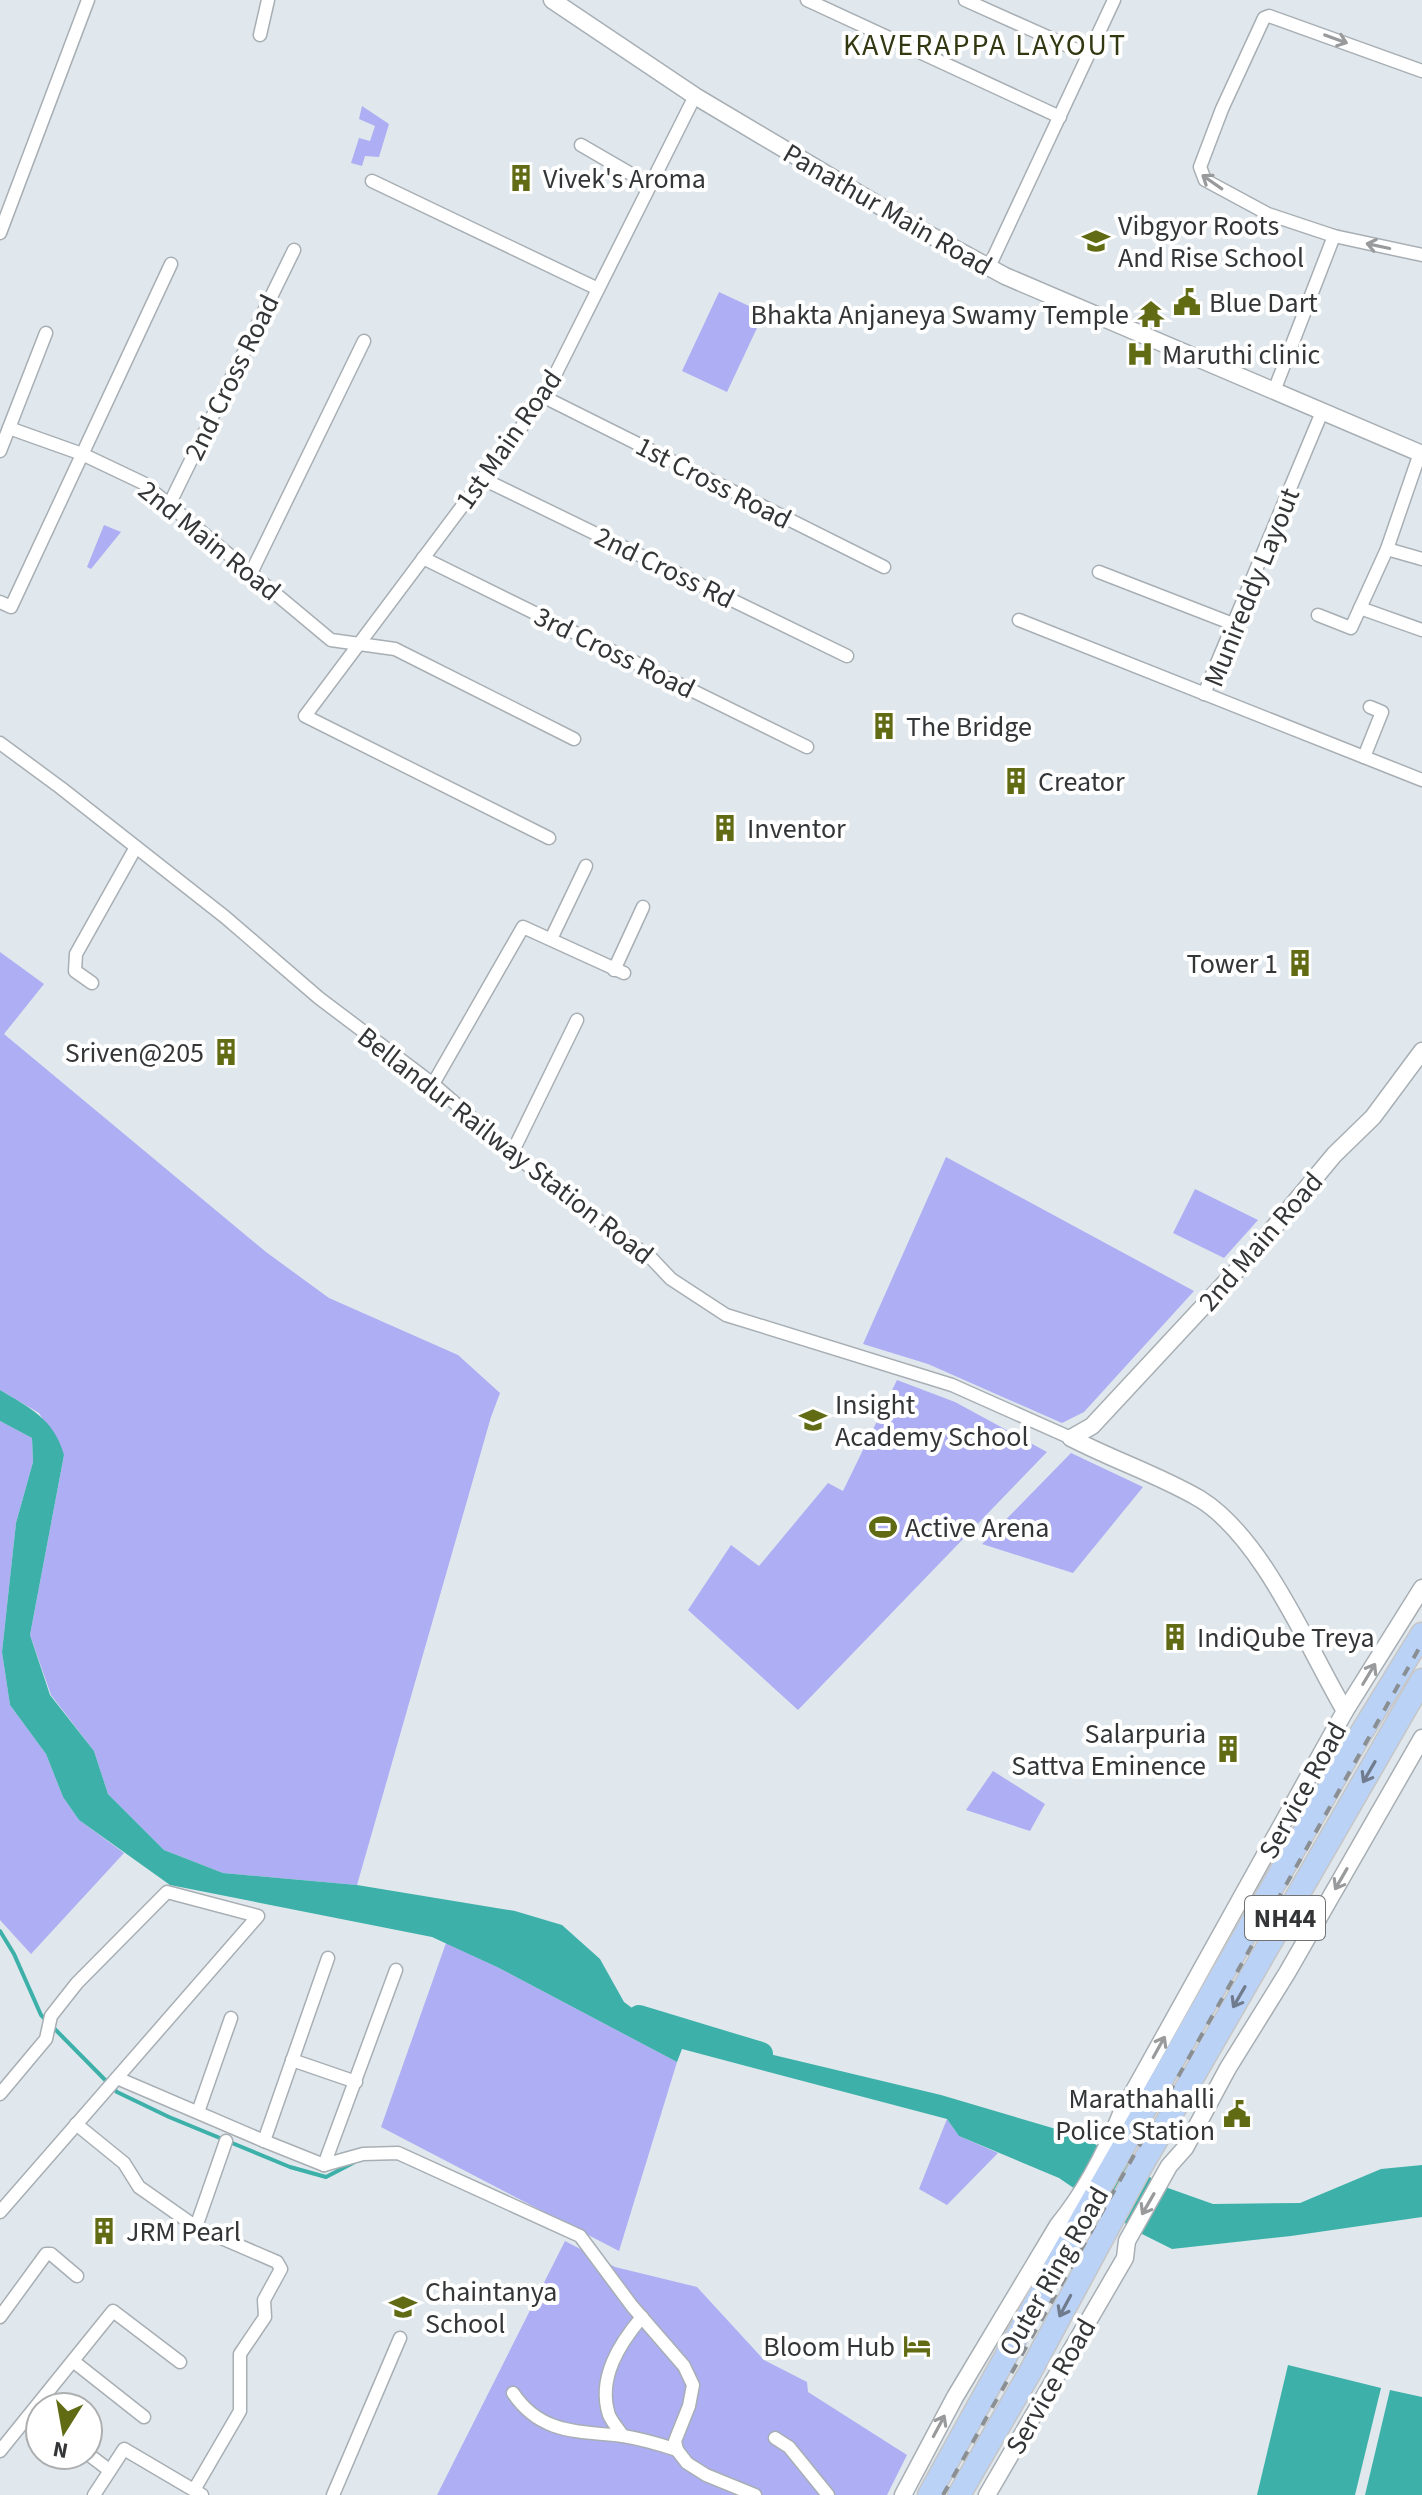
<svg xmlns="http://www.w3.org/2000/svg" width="1422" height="2495" font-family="'Source Sans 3',sans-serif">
  <rect width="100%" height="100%" fill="#e0e8ed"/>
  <g fill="#adaef3">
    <path d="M362,106L389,124L379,157L365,156L362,166L351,163L359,138L370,141L375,126L359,119Z"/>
    <path d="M719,292L764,313L727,392L682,371Z"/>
    <path d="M104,525L121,532L91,569L87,567Z"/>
    <path d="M0,952L44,984L4,1034L266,1252L329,1298L458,1355L500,1393L491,1417L357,1885L223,1873L164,1850L108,1794L94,1751L51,1695L30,1635L64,1455L39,1413L0,1390Z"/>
    <path d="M946,1157L1194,1291L1084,1412L1062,1423L928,1364L863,1344Z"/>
    <path d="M1195,1189L1258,1220L1224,1258L1173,1233Z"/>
    <path d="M897,1380L955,1402L1047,1452L798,1710L688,1610L731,1545L759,1566L828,1483L843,1491Z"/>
    <path d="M0,1421L32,1438L33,1462L16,1523L2,1652L10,1705L46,1754L63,1797L79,1820L124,1853L31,1954L0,1920Z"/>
    <path d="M1071,1453L1143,1487L1073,1573L982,1544Z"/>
    <path d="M993,1771L1045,1804L1030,1831L966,1810Z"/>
    <path d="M446,1943L497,1967L677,2062L619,2251L381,2127Z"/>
    <path d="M947,2119L959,2136L998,2153L947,2205L919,2189Z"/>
    <path d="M565,2241L615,2267L697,2287L764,2360L807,2382L808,2392L907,2455L887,2495H437Z"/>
  </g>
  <g fill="#3db1a9">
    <path d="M0,1390C30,1408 54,1419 64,1455L30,1635L50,1695L94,1751L108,1794L164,1850L223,1873L357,1885L515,1911L562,1925L600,1959L624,2002L644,2017L706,2039L941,2095L1083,2137L1168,2188L1213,2204L1300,2203L1381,2169L1422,2165V2217L1291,2236L1172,2249L1138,2232L1059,2178L959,2136L947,2119L682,2049L677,2062L497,1967L432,1937L170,1885L79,1820L63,1797L46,1754L10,1705L2,1652L16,1523L33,1462L32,1438L0,1421Z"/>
    <path d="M1288,2365L1381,2388L1355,2495H1257Z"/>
    <path d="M1390,2390L1422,2397V2495H1365Z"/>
  </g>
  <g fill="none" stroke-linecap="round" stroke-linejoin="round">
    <path stroke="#3db1a9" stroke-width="4" d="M0,1931L14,1954L41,2015L117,2092L169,2117L290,2167L326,2177L353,2163"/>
    <path stroke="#3db1a9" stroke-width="24" d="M639,2017L761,2054"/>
    <g stroke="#a8afb4" stroke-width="15">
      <g id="minor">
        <path d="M807,0L1060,117"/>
        <path d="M965,0L1088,55"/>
        <path d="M260,35L268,0"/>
        <path d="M1422,71L1269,16L1264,18L1222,109L1200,167L1205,180L1268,214L1334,236L1422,255"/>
        <path d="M581,145L650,185"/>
        <path d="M372,181L598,289"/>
        <path d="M0,233L88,0"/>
        <path d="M989,267L1114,0"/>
        <path d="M1274,391L1334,236"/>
        <path d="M544,397L884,567"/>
        <path d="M9,428L82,454L143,483L331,640L395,649L574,739"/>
        <path d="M0,451L46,333"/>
        <path d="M483,479L847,656"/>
        <path d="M169,505L294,250"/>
        <path d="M1387,549L1422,559"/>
        <path d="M423,558L807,747"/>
        <path d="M1099,572L1233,624"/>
        <path d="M251,573L364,341"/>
        <path d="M0,602L11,607L171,264"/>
        <path d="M1360,608L1422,630"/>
        <path d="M1318,615L1351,628L1387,549L1420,453"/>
        <path d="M1019,620L1364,757"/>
        <path d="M1204,694L1322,412"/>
        <path d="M1370,707L1382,712L1364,757L1422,780"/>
        <path d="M0,743L61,788L225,917L319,998L433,1084L512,1153L599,1221L652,1259L671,1279L726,1315L952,1385L1071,1438"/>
        <path d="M549,838L305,716L544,397L695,96"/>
        <path d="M551,939L586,866"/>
        <path d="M614,970L643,907"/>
        <path d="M92,983L75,971L76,954L136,847"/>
        <path d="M433,1084L523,927L624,973"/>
        <path d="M512,1153L577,1020"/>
        <path d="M292,2060L356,2082"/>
        <path d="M117,2078L264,2141L328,1958"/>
        <path d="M0,2094L46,2039L51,2016L77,1983L167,1892L258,1916L0,2212"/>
        <path d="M198,2112L231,2018"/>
        <path d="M76,2124L124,2163L139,2187L196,2227"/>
        <path d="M264,2141L324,2165L396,1970"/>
        <path d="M324,2165L363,2154L398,2153L580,2236L632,2306L684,2366L693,2385L689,2406L675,2441L677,2450L687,2463L706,2475L755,2495"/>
        <path d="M0,2317L46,2254H51L77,2276"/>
        <path d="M73,2361L144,2417"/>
        <path d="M513,2393C541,2435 580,2431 623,2436C642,2439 659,2444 677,2450"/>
        <path d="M623,2436C619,2430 612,2422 609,2415C597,2378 620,2343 642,2317"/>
        <path d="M775,2438L789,2447L828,2495"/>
        <path d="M0,2451L113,2311L180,2362"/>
        <path d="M88,2454L109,2470"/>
        <path d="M194,2490L240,2411V2354L265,2317L264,2300L281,2269L277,2262L196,2227L226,2141"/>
        <path d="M94,2495L124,2449L202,2495"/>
        <path d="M333,2495L400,2338"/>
      </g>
    </g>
    <g stroke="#a8afb4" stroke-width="19">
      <g id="tertiary">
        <path d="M552,0L695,96L910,224L1005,276L1422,454"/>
        <path d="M1071,1438L1092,1426L1251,1255L1334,1155L1373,1117L1422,1051"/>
        <path d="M1071,1438C1113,1460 1159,1475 1200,1499C1263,1538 1308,1648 1345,1711"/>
        <path d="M903,2495L955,2397L1058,2225C1085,2192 1105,2154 1121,2114L1345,1711L1422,1588"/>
        <path d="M987,2495L1125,2258L1127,2241L1169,2166L1185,2148L1228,2068L1287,1973L1422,1738"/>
      </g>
    </g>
    <g stroke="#c6c6c7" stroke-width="25">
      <g id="trunk">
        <path d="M1286,1916L1312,1929"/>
        <path d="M929,2495L1083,2217L1355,1743L1422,1634"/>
        <path d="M959,2495L1029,2374L1138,2172L1422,1680"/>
      </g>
    </g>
    <use href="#minor" stroke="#fff" stroke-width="12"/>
    <use href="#tertiary" stroke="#fff" stroke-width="16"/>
    <use href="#trunk" stroke="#bad2f6" stroke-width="22"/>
    <path stroke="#8a8f93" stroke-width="4" stroke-dasharray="10 10" stroke-linecap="butt" d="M943,2495L1422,1643"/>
  </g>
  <defs><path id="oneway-shaft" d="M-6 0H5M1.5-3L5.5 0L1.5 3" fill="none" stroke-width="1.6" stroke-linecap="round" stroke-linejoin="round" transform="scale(2)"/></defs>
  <g stroke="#999a9b">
    <use href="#oneway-shaft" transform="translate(1336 39) rotate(20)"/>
    <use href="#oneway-shaft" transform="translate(1212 182) rotate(-145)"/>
    <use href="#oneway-shaft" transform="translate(1378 246) rotate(-168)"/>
    <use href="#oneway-shaft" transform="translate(1369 1674) rotate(-59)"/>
    <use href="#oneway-shaft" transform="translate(1341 1879) rotate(120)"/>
    <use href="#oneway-shaft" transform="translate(1159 2047) rotate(-61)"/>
    <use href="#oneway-shaft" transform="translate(1148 2204) rotate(120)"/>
    <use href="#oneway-shaft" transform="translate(939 2426) rotate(-62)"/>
  </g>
  <g stroke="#707c8d">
    <use href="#oneway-shaft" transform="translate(1369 1772) rotate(120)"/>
    <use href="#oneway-shaft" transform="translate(1239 1997) rotate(120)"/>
    <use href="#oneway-shaft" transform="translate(1065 2306) rotate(118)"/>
  </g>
  <defs>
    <g id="building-bare" transform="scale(2.16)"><path d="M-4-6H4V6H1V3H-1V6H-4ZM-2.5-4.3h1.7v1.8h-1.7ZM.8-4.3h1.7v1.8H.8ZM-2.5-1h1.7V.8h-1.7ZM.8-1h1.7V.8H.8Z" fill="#606b13" stroke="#fff" stroke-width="2.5" paint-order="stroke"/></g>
    <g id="school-bare" transform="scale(2.16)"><path d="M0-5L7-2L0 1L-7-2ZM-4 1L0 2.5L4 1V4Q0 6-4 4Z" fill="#606b13" stroke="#fff" stroke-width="2.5" paint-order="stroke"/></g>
    <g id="civic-bare" transform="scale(2.16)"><path d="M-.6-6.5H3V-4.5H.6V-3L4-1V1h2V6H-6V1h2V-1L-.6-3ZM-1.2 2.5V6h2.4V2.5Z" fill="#606b13" stroke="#fff" stroke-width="2.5" paint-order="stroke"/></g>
    <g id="temple-bare" transform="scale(2.16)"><path d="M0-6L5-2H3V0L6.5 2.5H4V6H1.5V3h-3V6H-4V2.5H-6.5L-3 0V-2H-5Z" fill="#606b13" stroke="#fff" stroke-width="2.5" paint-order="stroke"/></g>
    <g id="hospital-bare" transform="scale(2.16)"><path d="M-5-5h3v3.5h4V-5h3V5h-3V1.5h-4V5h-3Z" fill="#606b13" stroke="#fff" stroke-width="2.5" paint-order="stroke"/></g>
    <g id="stadium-bare" transform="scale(2.16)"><path d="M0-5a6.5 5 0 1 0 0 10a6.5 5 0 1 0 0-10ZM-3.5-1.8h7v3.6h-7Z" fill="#606b13" stroke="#fff" stroke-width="2.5" paint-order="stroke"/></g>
    <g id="hotel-bare" transform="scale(2.16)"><path d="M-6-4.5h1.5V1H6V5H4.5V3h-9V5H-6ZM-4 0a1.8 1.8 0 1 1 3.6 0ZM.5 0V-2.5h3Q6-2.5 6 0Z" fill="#606b13" stroke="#fff" stroke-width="2.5" paint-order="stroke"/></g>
  </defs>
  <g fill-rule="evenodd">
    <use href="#building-bare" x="521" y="178"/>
    <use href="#school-bare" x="1096" y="241"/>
    <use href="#civic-bare" x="1187" y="302"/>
    <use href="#temple-bare" x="1151" y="314"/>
    <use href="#hospital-bare" x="1140" y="354"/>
    <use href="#building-bare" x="884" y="726"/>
    <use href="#building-bare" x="1016" y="781"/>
    <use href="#building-bare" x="725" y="828"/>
    <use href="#building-bare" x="1300" y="963"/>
    <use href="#building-bare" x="226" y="1052"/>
    <use href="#school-bare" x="813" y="1420"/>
    <use href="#stadium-bare" x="883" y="1527"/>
    <use href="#building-bare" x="1175" y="1637"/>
    <use href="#building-bare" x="1228" y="1749"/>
    <use href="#civic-bare" x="1237" y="2114"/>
    <use href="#building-bare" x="104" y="2231"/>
    <use href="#school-bare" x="403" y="2307"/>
    <use href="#hotel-bare" x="917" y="2346"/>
  </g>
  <g text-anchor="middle" stroke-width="8" stroke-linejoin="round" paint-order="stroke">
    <rect fill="#fff" stroke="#707273" stroke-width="2" x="1245" y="1896" width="80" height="44" rx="6"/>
    <g font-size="26" font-weight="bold" fill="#333537">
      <text x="1285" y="1927">NH44</text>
    </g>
    <g font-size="28" fill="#333537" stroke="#fff" text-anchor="start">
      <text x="543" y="188">Vivek's Aroma</text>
      <text x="1118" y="235">Vibgyor Roots<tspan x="1118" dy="32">And Rise School</tspan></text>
      <text x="1209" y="312">Blue Dart</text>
      <text x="1129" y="324" text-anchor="end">Bhakta Anjaneya Swamy Temple</text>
      <text x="1162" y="364">Maruthi clinic</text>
      <text x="906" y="736">The Bridge</text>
      <text x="1038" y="791">Creator</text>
      <text x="747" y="838">Inventor</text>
      <text x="1278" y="973" text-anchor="end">Tower 1</text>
      <text x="204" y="1062" text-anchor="end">Sriven@205</text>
      <text x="835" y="1414">Insight<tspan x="835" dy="32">Academy School</tspan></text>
      <text x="905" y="1537">Active Arena</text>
      <text x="1197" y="1647">IndiQube Treya</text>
      <text x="1206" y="1743" text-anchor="end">Salarpuria<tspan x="1206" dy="32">Sattva Eminence</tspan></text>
      <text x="1215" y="2108" text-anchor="end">Marathahalli<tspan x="1215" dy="32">Police Station</tspan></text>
      <text x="126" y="2241">JRM Pearl</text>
      <text x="425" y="2301">Chaintanya<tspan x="425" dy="32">School</tspan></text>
      <text x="895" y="2356" text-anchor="end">Bloom Hub</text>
    </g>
    <g font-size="28" fill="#333537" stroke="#fff">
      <text transform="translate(888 209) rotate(30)" y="10">Panathur Main Road</text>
      <text transform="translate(231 377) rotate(-64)" y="10">2nd Cross Road</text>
      <text transform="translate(508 439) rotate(-55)" y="10">1st Main Road</text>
      <text transform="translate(714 482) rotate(27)" y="10">1st Cross Road</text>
      <text transform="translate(210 540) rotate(39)" y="10">2nd Main Road</text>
      <text transform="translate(665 567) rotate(26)" y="10">2nd Cross Rd</text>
      <text transform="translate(1251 587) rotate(-68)" y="10">Munireddy Layout</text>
      <text transform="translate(615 652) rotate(26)" y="10">3rd Cross Road</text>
      <text transform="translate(506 1145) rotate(38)" y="10">Bellandur Railway Station Road</text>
      <text transform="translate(1260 1241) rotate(-49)" y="10">2nd Main Road</text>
      <text transform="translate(1302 1790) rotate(-61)" y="10">Service Road</text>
      <text transform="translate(1053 2271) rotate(-60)" y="10">Outer Ring Road</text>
      <text transform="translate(1050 2386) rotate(-60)" y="10">Service Road</text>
    </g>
    <g font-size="30" letter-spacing="2" fill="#323811" stroke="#fff">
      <text x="985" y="55">KAVERAPPA LAYOUT</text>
    </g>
  </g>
  <g transform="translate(64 2431) rotate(191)"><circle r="38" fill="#ffffff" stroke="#adaeaf" stroke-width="2"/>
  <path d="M0-6L14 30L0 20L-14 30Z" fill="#606b13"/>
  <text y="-12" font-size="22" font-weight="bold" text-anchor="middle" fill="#333537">N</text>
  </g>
</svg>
